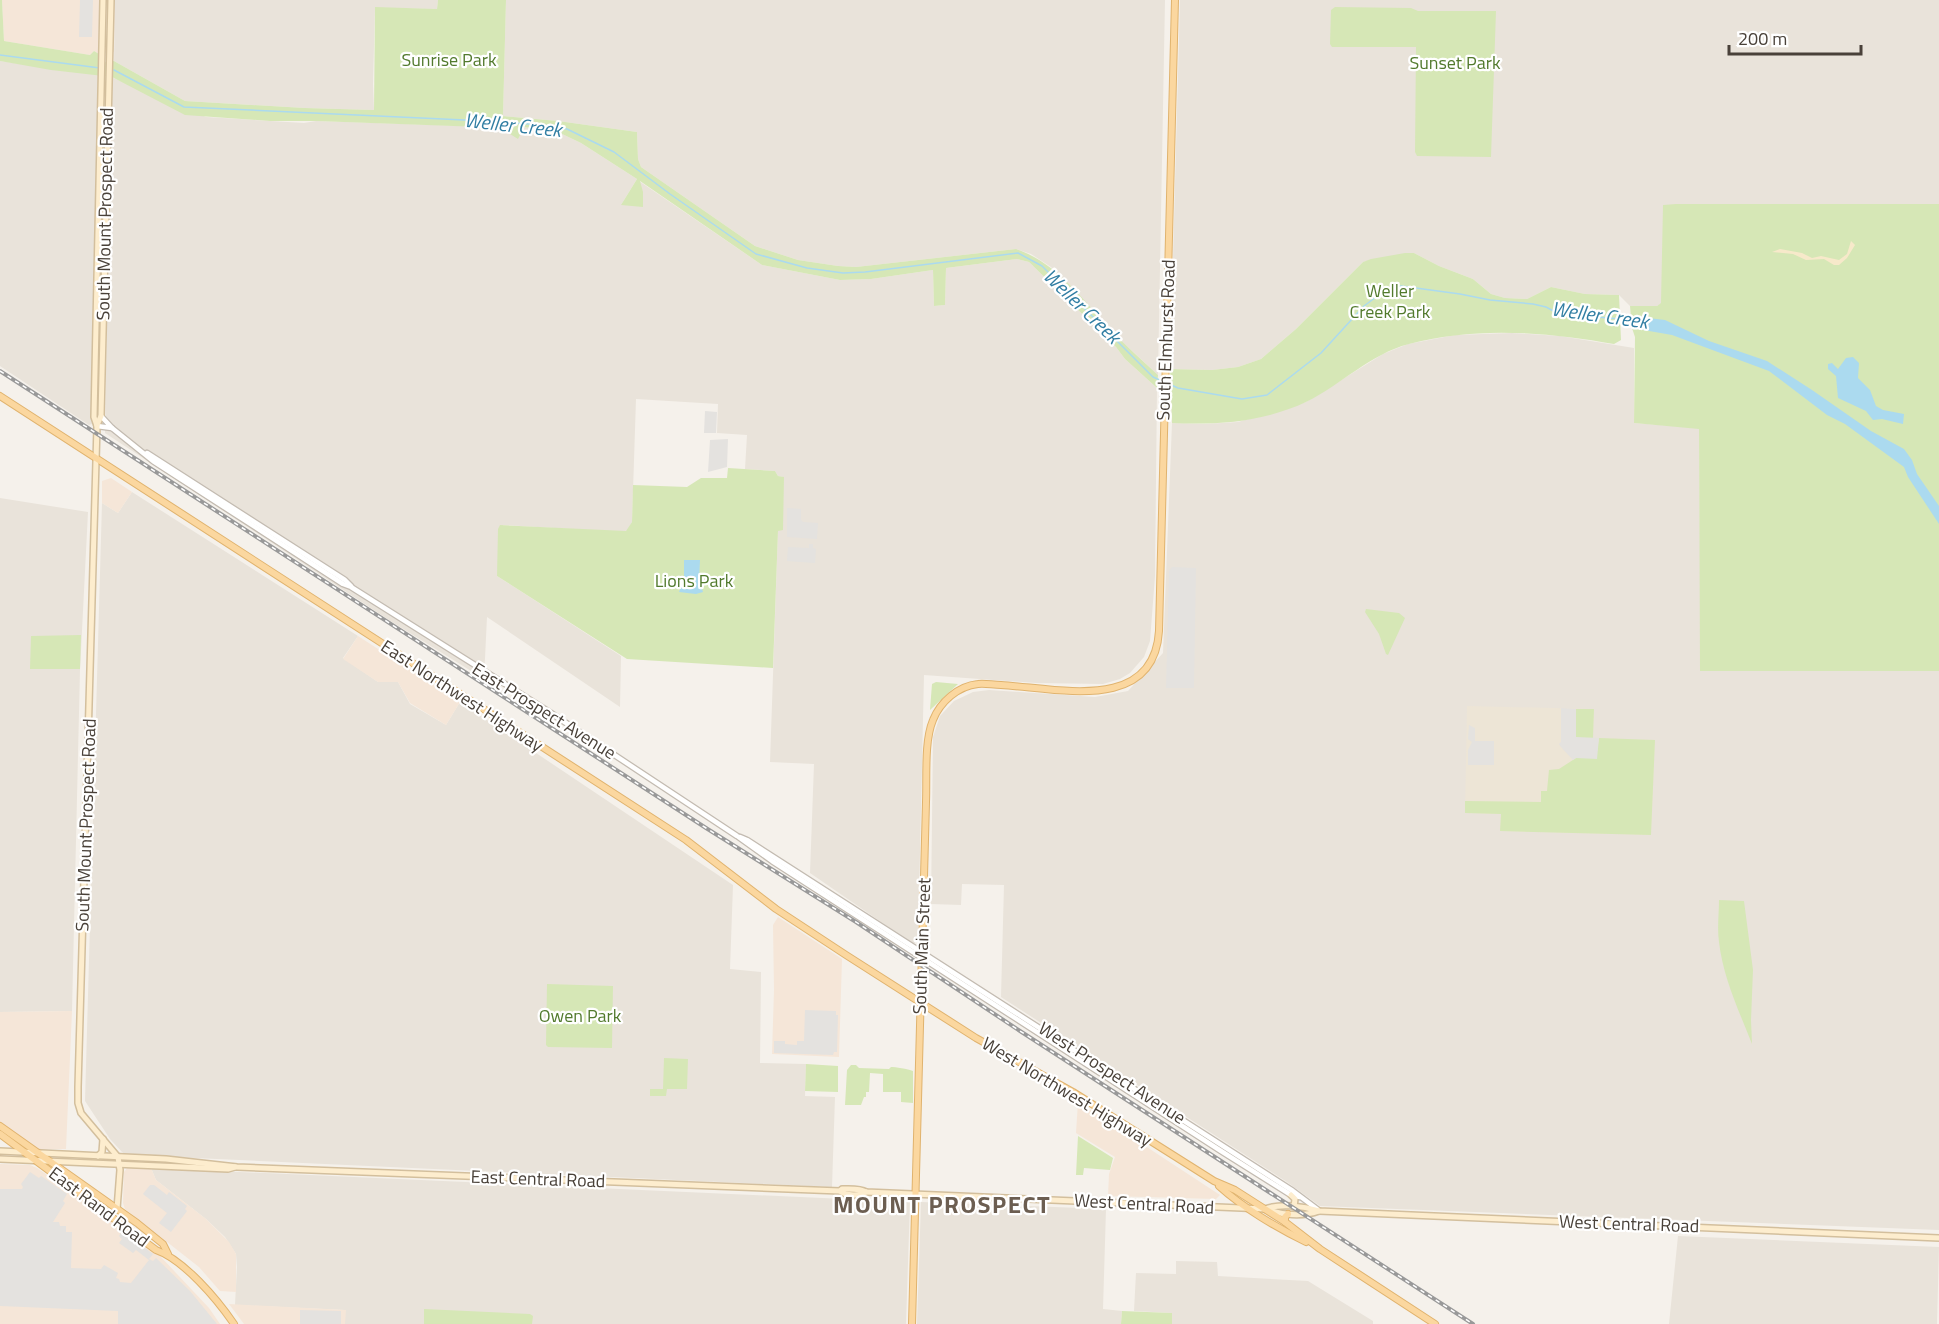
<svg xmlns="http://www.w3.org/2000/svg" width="1939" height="1324" font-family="'Titillium Web',sans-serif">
  <rect width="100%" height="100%" fill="#f5f1eb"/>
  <g fill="#e9e3da">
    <path d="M115,0H438L437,9L375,8L373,84L374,110L305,108L185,101L114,61Z"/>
    <path d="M506,0H1165L1158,375L1116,336L1051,267L1031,254L1016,249L856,267L838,266L798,260L755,246L641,167L638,159L637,132L558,121L503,116Z"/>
    <path d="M1180,0H1939V204H1676L1662,303L1657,306H1630L1619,295L1585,294L1551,287L1527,299L1505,298L1491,294L1473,279L1439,266L1414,253L1363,262L1296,329L1261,359L1238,367L1212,370L1170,369Z"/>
    <path d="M0,61L99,75L92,424L89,425L0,366Z"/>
    <path d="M111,77L206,117L304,123L316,121L464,126L508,128L509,132L524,127L560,133L581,143L637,179L621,205L639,181L762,265L840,280L871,279L933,270L934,306L945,305L946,268L1017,259L1029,262L1116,347L1125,359L1157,388L1155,576L1150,641L1144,657L1130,673L1120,679L1103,684L1036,683L924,675L918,940L913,944L810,873L814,764L770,762L778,530H782L783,477L778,476L775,471L745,469L747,435L717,433L718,404L636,399L632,522L628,530L623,532L503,525L497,576L621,656L620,707L487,617L484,679L389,620L105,433Z"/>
    <path d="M1512,333L1560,336L1634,348V423L1699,428L1701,671H1939V1230L1320,1206L1287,1182L1001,997L1004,885L962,884L961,905L931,904L933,737L940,716L954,701L973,692L989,690L1095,697L1128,691L1163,653L1172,423L1205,424L1238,422L1306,402L1383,354L1408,344L1455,335Z"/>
    <path d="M132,492L358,636L343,658L378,682H398L410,704L446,725L460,702L733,885L730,969L761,972L760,1063L806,1064L805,1096L835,1097L832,1187L127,1155L122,1152L110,1139L85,1101L102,503L118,513Z"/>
    <path d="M0,498L88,512L80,670L72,1011L0,1012Z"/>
    <path d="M151,1168L910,1202L906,1324H345V1310L235,1305L237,1267L236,1254L225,1237L206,1219L156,1180Z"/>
    <path d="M921,1202L1106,1209L1103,1309L1122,1311L1121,1324H917Z"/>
    <path d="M1678,1236L1939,1247L1937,1324H1669Z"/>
    <path d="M1176,1261L1217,1262L1218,1276L1308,1281L1373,1321V1324H1172V1313L1134,1311L1136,1273L1176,1274Z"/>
  </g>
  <g fill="#f5e6d8">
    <path d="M2,0H115L114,52L99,54L94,51L90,55L4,41Z"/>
    <path d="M111,478L132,492L118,513L102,503V481Z"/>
    <path d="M358,636L460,702L446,725L410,703L398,682H378L343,659Z"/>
    <path d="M778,917L842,959L839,1057L772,1054L774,990L773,925Z"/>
    <path d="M72,1011L66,1149H39L0,1123V1012Z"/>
    <path d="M1078,1102L1220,1195L1216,1199L1108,1196L1109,1174L1115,1157L1076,1133Z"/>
    <path d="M0,1164L30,1165L37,1168L127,1231L160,1256L209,1308L220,1324H0Z"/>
    <path d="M128,1167L151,1168L156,1180L206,1219L229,1242L236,1254V1292L220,1291L199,1267L125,1209L123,1203L124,1172Z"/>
    <path d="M229,1304L346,1310L345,1324H244Z"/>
  </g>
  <path fill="#ede5d6" d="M1467,706L1594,709L1593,738L1655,740L1651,835L1500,831L1501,814L1465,813Z"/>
  <g fill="#d6e7b6">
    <path d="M0,0H2L4,41L90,55L94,51L99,54V63L114,61L185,101L305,108L374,110L375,7L437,9L438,0H506L503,116L558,121L637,132L638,159L641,167L755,246L798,260L838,266L856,267L1016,249C1057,263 1082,299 1111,330C1126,346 1142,360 1158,375L1157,388L1125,359L1116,347L1029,262L1017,259L946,268L945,305L934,306L933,270L871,279L840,280L762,265L640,181L643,192V207L621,205L637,179L581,143L560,133L524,127L518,139L510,134L508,128L316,121H270L185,115L112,77L51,70L0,61Z"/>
    <path d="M1335,7L1411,8L1418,11H1496L1491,157L1417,156L1415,152L1416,47H1332L1330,44L1331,10Z"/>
    <path d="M1676,204H1939V671H1700L1699,429L1634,423L1635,337L1632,328L1630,306H1657L1661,303L1663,205Z"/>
    <path d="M1405,253H1414L1439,266L1473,279L1491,294L1505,298L1527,299L1551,287L1585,294L1619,295L1621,340L1614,344C1547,332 1475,326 1409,344C1370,354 1341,385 1306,402C1263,422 1218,425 1172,423L1170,369L1212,370L1238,367L1261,359L1296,329L1363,262L1371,259Z"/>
    <path d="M728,468L775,471L778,476L784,477L783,530L778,531L773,668L627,659L497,576L498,529L500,525L626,531L632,522L633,485L687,487L701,478H727Z"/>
    <path d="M1366,609L1399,613L1405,618L1388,655L1386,654L1379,634L1365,612Z"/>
    <path d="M81,635L80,669H30L31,636Z"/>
    <path d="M936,682L958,684L930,710L932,684Z"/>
    <path d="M1576,709H1594L1593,738H1576Z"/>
    <path d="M1599,738L1655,740L1651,835L1500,831L1501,814L1465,813V801L1541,802V791H1547L1549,770L1559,769L1576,758L1597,751Z"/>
    <path d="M1719,900L1744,901L1753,970L1751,1020L1752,1044C1739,1011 1723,977 1719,942C1717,928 1719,914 1719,900Z"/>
    <path d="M547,984L613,986L612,1048L548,1047L546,1045Z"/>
    <path d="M664,1058L688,1059L687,1089H667L666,1096H650V1089H663Z"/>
    <path d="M806,1064L838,1066V1092L805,1091Z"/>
    <path d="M851,1065H856L859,1068L889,1069L891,1067C895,1067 908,1069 913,1071V1103L901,1102V1092H883V1074L870,1073L869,1092H866V1097H864L861,1105H845L847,1070Z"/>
    <path d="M1078,1136L1113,1158L1110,1170L1084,1168L1083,1175H1076Z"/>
    <path d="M424,1309L530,1314L533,1316L532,1324H424Z"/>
    <path d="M1122,1311L1172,1313V1324H1121Z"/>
  </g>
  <path fill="#f7e9ca" d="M1851,241L1855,245L1847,258L1839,265H1834L1824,259L1806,260L1793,254L1772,252L1780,249L1802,253L1812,258L1821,256L1839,260L1847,254Z"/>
  <g fill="#e4e2df">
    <path d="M80,0H93L92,37H79Z"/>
    <path d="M705,411L717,412L716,433H704Z"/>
    <path d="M728,439L727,467L708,472L710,440Z"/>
    <path d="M787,508L801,509V520L803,522L818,523L817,539L787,537Z"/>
    <path d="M809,544H813V548L816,549L815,563L787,561L788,547L809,548Z"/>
    <path d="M1172,567L1196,568L1194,688H1166L1169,571Z"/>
    <path d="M1561,708L1576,709V737L1599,738L1597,759L1576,758L1573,760L1561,747L1559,744L1561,742Z"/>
    <path d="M1469,725L1475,728V741H1494V765H1468V750L1472,742L1468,739Z"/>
    <path d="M805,1010L836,1011V1015H838L837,1052H834L833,1055L774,1053V1041H785V1044L797,1045V1041H804Z"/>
    <path d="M30,1172L39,1178L41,1176L67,1194L63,1201L65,1203L53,1222H59L60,1226H66V1232H72L71,1268L101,1269L104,1265L118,1273L116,1278L119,1279L120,1282L131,1283L149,1260L136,1250L133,1253L119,1243L122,1239L119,1236L122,1231L153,1254L149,1259L153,1261L156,1258L190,1291L217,1324H118V1311L0,1306V1189H22L23,1187L21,1184Z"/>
    <path d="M150,1185H154L167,1195L169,1192L187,1206L185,1209L187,1211L171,1232L159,1223L167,1213L143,1194Z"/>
    <path d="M300,1310L341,1311V1324H300Z"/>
  </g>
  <g fill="#abdaef">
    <path d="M1631,316L1665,320L1709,341L1767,361L1812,390L1871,431L1904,449L1912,460L1917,474L1939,506V524L1908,477L1904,467L1845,424L1827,415L1769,371L1672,335L1632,328Z"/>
    <path d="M1853,357L1859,363L1858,378L1870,390L1876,406L1883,410L1904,414L1903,424L1882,419L1873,420L1866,411L1838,398L1836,376L1828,369V364L1832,363L1838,369L1846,358Z"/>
    <path d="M684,560H700L699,580L703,592L696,594L679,592L684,580Z"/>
  </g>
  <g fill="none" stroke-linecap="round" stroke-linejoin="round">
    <g stroke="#abdaef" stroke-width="1.5">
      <path d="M0,55L100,68"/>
      <path d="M114,70L184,107L486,121L543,125L567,129L614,152L670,194L756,254L807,268L843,273L865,272L1018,253L1042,266L1153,377L1164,382"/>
      <path d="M1169,384L1178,388L1242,399L1267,395L1321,353L1364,306L1380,294L1401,286L1460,294L1490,300L1533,304L1546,307L1559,314L1633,320"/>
    </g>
    <g stroke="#c3bbb1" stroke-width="7">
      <g id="tertiary">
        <path d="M101,416L112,428"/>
        <path d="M97,426L112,428L153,461L343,584L351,587L551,713L737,836L772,861L1221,1151L1291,1195L1300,1197"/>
        <path d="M147,453L345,580L351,586"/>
        <path d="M740,837L747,840L1293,1191L1317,1209"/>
      </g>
    </g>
    <g stroke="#d3bf9d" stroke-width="8">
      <g id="secondary">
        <path d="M103,0L94,417L97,426L78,1087V1103L81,1113L118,1157L120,1170L117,1209"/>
        <path d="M97,425L101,416L111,0"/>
        <path d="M0,1151L166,1159L237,1167L840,1191L842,1189C850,1189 860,1188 866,1192L1265,1209C1281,1215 1303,1217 1319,1211"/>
        <path d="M98,1156L102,1152L103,1139"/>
        <path d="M0,1159L228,1169L235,1167"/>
        <path d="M840,1191C846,1196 860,1196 866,1192"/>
        <path d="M1291,1195L1295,1199L1294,1207"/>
        <path d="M1265,1209C1281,1203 1303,1206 1319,1211L1939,1238"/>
      </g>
    </g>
    <g stroke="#e0b36e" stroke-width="8">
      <g id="primary">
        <path d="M0,396L686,840L776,909L846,955L976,1038L1073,1092L1214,1181L1235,1190L1285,1222L1320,1249L1435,1324"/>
        <path d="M0,1126L137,1223L163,1244L168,1254"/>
        <path d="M0,1134L156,1250C184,1260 217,1299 234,1324"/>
        <path d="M1219,1186C1242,1207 1277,1228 1306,1242"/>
        <path d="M1285,1222V1217L1288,1214"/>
        <path d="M912,1324L926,802C927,778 924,741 933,720C940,702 958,686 978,684C985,683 993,685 1001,685C1056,688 1154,714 1159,631L1175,0"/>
      </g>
    </g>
    <use href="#tertiary" stroke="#fff" stroke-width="4.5"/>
    <use href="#secondary" stroke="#fdedce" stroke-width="5"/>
    <use href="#primary" stroke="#fbd79f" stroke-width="6"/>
    <g stroke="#999" stroke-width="4">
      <path id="rail" d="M0,371L706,828L856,922L1020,1031L1473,1324"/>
    </g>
    <use href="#rail" stroke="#fff" stroke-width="1.5" stroke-dasharray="4.5" stroke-linecap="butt"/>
  </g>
  <g text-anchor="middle" stroke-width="4.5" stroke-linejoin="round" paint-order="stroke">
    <g font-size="18" fill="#527a2d" stroke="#fff">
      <text x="449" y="66">Sunrise Park</text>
      <text x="1455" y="69">Sunset Park</text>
      <text x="1390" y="297">Weller<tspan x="1390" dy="21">Creek Park</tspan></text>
      <text x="694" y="587">Lions Park</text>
      <text x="580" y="1022">Owen Park</text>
    </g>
    <g font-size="18" fill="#494139" stroke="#fff">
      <text transform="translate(105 214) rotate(-89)" y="6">South Mount Prospect Road</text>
      <text transform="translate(1166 340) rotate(-88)" y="6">South Elmhurst Road</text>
      <text transform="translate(462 696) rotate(33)" y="6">East Northwest Highway</text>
      <text transform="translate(544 711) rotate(32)" y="6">East Prospect Avenue</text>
      <text transform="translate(86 825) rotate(-88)" y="6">South Mount Prospect Road</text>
      <text transform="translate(922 946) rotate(-88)" y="6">South Main Street</text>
      <text transform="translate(1112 1073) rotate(33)" y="6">West Prospect Avenue</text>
      <text transform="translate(1067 1092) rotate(31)" y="6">West Northwest Highway</text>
      <text transform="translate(538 1179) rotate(2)" y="6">East Central Road</text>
      <text transform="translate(1144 1204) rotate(3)" y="6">West Central Road</text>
      <text transform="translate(99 1207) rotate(37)" y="6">East Rand Road</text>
      <text transform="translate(1629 1224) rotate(2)" y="6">West Central Road</text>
    </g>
    <g font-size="20" font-style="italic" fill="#317ea3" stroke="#fff">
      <text transform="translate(513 125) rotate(6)" y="7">Weller Creek</text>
      <text transform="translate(1082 306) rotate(44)" y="7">Weller Creek</text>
      <text transform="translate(1600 315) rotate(8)" y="7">Weller Creek</text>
    </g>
    <g font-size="24" font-weight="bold" letter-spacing="1.5" fill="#6c5e51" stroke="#fff">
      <text x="942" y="1213">MOUNT PROSPECT</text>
    </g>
  </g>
  <path d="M1729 45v9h132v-9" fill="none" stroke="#494139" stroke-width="3"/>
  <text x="1738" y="45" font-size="18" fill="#494139" stroke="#ffffff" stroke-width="4.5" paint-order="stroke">200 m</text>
</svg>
